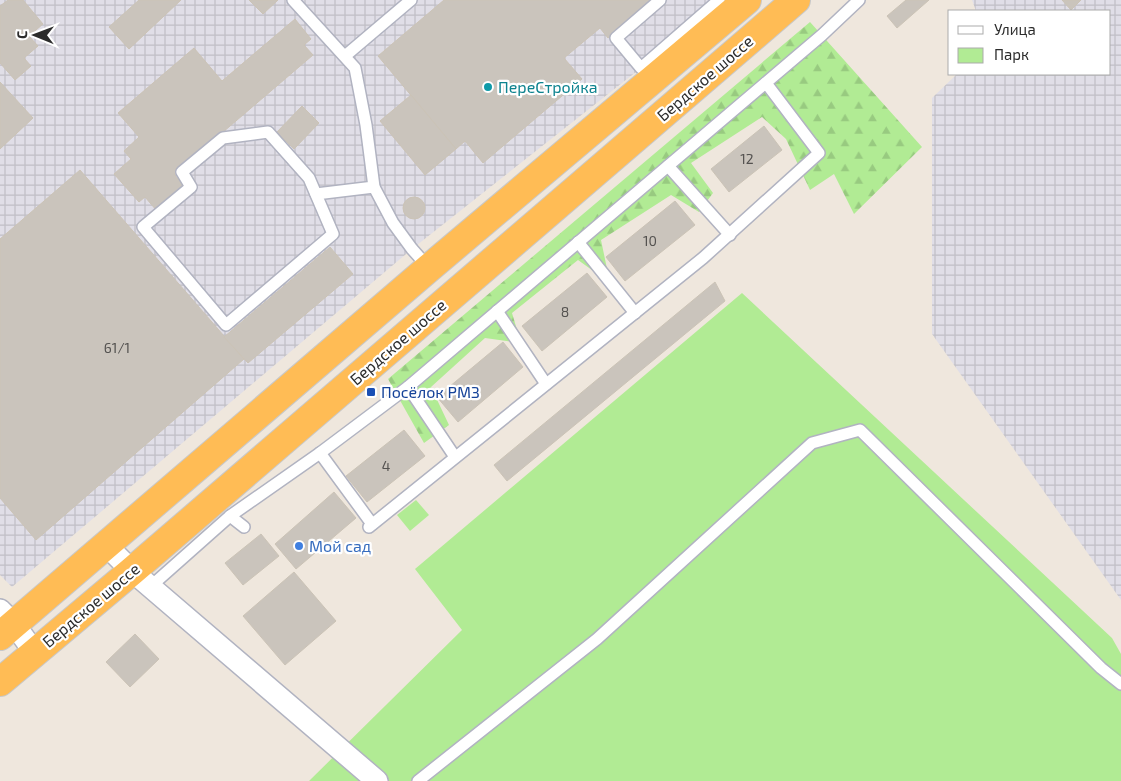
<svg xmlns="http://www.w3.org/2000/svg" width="1121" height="781" font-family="'Exo 2',sans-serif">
  <defs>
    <pattern id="industrial-grid" width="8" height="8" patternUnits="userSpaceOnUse" patternTransform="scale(1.25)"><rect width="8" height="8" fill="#e0dee7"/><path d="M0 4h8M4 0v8" fill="none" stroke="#c0bfc6"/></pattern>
    <pattern id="forest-firs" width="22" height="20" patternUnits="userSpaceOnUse" patternTransform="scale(1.25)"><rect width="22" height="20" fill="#b1eb94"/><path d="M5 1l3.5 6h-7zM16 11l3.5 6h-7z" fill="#98ca80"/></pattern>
  </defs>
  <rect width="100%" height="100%" fill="#efe7dd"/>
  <g fill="url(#industrial-grid)">
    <path d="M0,0H719L641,68L412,249L12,587L0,575Z"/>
    <path d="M972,0H1121V600L932,334V98L957,74H1110V11H976Z"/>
  </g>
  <g fill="#b1eb94">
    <path d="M742,293L1112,638L1121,654V781H309L462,630L415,569Z"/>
    <path d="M416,500L429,515L410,531L397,515Z"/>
  </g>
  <path fill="url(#forest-firs)" d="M810,22L922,147L854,214L834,174L810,190L786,139L762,117L691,163L713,193L699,212L671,195L601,240L610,283L578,260L512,313L521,343L485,338L431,387L449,425L424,443L388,379Z"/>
  <g fill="#cac4bc" stroke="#cbc3b6">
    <path d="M8,0H23L43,24L29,36L38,46L24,58L31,66L15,80L0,63V6Z"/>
    <path d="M139,0H181L129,49L109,27Z"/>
    <path d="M249,0H278L263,14Z"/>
    <path d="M444,0H653L608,38L600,28L564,58L582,79L483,163L465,141L456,149L378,56Z"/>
    <path d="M906,0H929L897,28L887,16Z"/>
    <path d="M1062,0H1081L1071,10Z"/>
    <path d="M295,19L311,39L304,45L313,55L174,174L185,187L157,211L145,197L139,202L114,174L131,159L124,151L139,137L118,113L194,48L222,81Z"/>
    <path d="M0,82L33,118L0,149Z"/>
    <path d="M411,95L456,149L425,175L380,121Z"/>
    <path d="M302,106L319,123L294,149L277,132Z"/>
    <path d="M764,126L782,150L729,192L711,169Z"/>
    <path d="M80,170L244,359L36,540L0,498V239Z"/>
    <circle cx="414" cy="208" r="11"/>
    <path d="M675,201L695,225L625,281L606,257Z"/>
    <path d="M330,247L353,274L248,363L224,337Z"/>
    <path d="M587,273L607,297L542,351L522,326Z"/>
    <path d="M715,282L725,301L507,481L494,465Z"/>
    <path d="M503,342L523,367L458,422L437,397Z"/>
    <path d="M404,430L425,456L367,502L346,476Z"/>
    <path d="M334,492L356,518L296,569L275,544Z"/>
    <path d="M261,534L279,556L243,585L225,563Z"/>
    <path d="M294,572L336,621L285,665L243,616Z"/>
    <path d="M135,634L159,659L130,687L106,662Z"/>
  </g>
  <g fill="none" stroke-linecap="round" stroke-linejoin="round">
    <g stroke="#b1b3c1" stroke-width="14">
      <g id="service">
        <path d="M293,0L355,68L366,125L374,187L393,223L412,249L429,268"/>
        <path d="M660,0L616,38L641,68L719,0"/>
        <path d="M345,56L411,0"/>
        <path d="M268,132L309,178L333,234L226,325L143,227L191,187L182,172L223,138Z"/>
        <path d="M668,166L730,235"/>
        <path d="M316,194L374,187"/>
        <path d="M578,242L635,313"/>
        <path d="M497,311L546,384"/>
        <path d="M408,387L455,457"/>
        <path d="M320,453L372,524"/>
        <path d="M230,516L244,527"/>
        <path d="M369,527L703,258L819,153L766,83"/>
        <path d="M150,587L230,516L320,453L408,387L822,35L859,0"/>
        <path d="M418,781L597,639L812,443L860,430L1101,668L1121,684"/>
      </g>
    </g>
    <g stroke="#b1b3c1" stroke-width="24">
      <g id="minor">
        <path d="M106,545L132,571L377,781"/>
        <path d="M0,610L14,624L35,653"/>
      </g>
    </g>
    <g stroke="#c8c8c8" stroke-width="30">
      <g id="trunk">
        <path d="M0,636L429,268L747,0"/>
        <path d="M0,682L132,571L796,0"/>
      </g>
    </g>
    <use href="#service" stroke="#fff" stroke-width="11"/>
    <use href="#minor" stroke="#fff" stroke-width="21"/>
    <use href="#trunk" stroke="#ffbc55" stroke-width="28"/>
  </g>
  <circle fill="#0f9aa8" stroke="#fff" stroke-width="2" cx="488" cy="87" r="5"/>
  <rect fill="#1a4fb4" stroke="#fff" stroke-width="2" x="366" y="387" width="10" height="10" rx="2.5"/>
  <circle fill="#3f7fe0" stroke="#fff" stroke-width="2" cx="299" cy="546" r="5"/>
  <g text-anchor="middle" stroke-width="4.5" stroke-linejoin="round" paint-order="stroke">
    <g font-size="14" fill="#545250">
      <text x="747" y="164">12</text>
      <text x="650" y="246">10</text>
      <text x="565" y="317">8</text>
      <text x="117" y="353">61/1</text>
      <text x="386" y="471">4</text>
    </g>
    <g font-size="16" fill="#2c2c2c" stroke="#fff">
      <text transform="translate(705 78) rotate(-41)" y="6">Бердское шоссе</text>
      <text transform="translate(398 342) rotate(-41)" y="6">Бердское шоссе</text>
      <text transform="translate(91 605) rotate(-40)" y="6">Бердское шоссе</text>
    </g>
    <g font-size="16" fill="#0d838f" stroke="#fff" text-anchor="start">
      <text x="498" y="93">ПереСтройка</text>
    </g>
    <g font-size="16" fill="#164399" stroke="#fff" text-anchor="start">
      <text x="381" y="398">Посёлок РМЗ</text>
    </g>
    <g font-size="16" fill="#366cbe" stroke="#fff" text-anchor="start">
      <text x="309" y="552">Мой сад</text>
    </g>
  </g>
  <rect x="948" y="10" width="162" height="65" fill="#ffffff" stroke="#ababab"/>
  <rect x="958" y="26" width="25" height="8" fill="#ffffff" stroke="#ababab"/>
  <text x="994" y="35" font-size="15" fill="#2c2c2c">Улица</text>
  <rect x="958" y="48" width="25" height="15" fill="#b1eb94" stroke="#ababab"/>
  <text x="994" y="60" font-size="15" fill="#2c2c2c">Парк</text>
  <g transform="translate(35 35) rotate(271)" stroke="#ffffff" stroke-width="4" paint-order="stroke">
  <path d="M0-4L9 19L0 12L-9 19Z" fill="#2c2c2c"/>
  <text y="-8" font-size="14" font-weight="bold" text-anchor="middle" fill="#2c2c2c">С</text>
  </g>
</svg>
